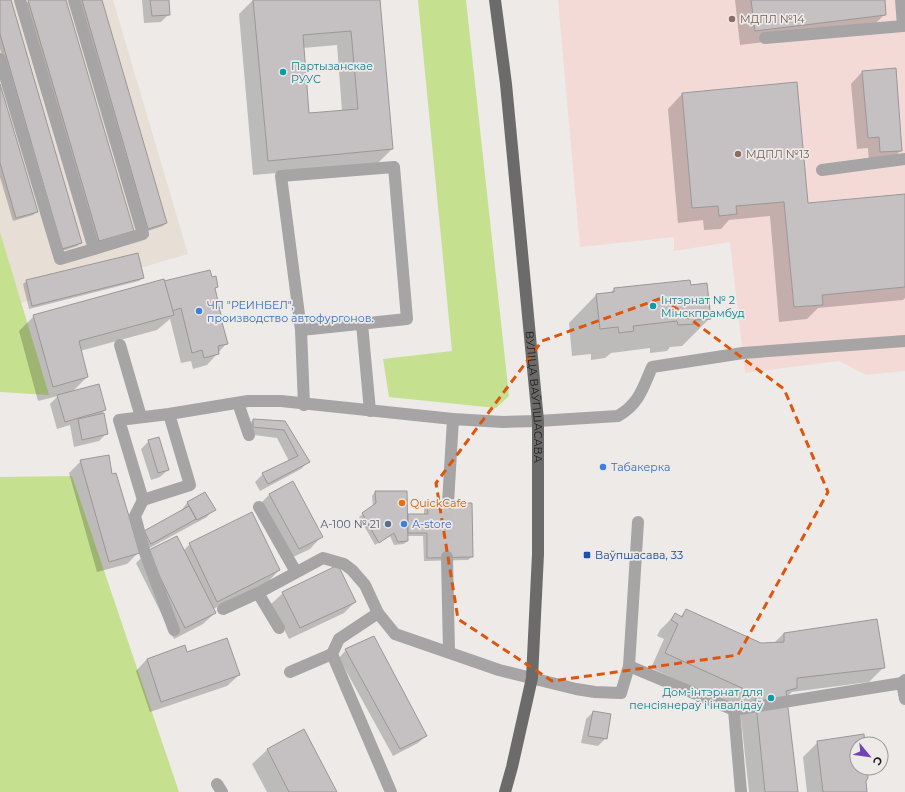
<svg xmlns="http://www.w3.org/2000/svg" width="905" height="792" font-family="Montserrat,sans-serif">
  <rect width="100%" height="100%" fill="#edeae8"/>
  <path fill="#e7ded6" d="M0,0H113L188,254L17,304L0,241Z"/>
  <path fill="#f4dad6" d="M558,0H905V371L866,375L839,361L745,373L730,242L674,251V237L580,247Z"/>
  <g fill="#c5e190">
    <path d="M418,0H466L509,396L496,408L389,397L383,359L452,351Z"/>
    <path d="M0,232L49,395L0,392Z"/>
    <path d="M72,476L179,792H0V477Z"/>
  </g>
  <g fill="#0003" fill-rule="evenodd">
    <path d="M0,0H10L81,243L77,246L59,252L0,49Z"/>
    <path d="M31,0H65L133,230L95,244L25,4Z"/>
    <path d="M77,0H101L166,223L163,226L145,232Z"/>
    <path d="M142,0H168L169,14L161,22L144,23Z"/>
    <path d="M253,0H379L392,149L377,164L253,175L239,14ZM337,45L342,111L309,114L303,48Z"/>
    <path d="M735,0H884L885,14L870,29L740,45Z"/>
    <path d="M862,72L901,150L890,162L869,163L868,148L857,149L851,84Z"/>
    <path d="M0,87L37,212L33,215L13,221L0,177Z"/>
    <path d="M682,94L807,204L905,195V298L903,300L818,308L807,319L779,322L770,216L729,220L721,229L704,230L703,220L678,223L668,109Z"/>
    <path d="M143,278L139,281L29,309L23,284L27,281Z"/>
    <path d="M211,278L217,286L214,290L221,327H223L227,343L207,365L193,369L191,361L181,363L170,319L157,330L80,351L87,377L72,392L105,410L100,415L107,433L99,441L74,447L70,425L57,429L50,404L58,396L38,401L19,331L34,316L164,282Z"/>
    <path d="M690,286L710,318L682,346L670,347L667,351L650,353V348L611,353L605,358L591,360V354L572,356L569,323L596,295L609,294L614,289Z"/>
    <path d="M253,420L284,422L308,462L301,469L260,491L255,482L263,474L289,461L277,438L246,434V427Z"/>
    <path d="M149,441L168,470L160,477L151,480L141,449Z"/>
    <path d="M81,461L111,476L138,553L127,564L97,572L69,473Z"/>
    <path d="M375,492L407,515H424V508L428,504L472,557L468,560L424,561L423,536H407V541L404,544L394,545L390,536L375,545L359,517L373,507L372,496Z"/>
    <path d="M205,493L214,509L207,517L144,551L137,539L180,512L187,503Z"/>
    <path d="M270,494L321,537L310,549L287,560L258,506Z"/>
    <path d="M190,544L279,570L268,582L213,609L215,613L203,624L174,639L136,563L147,552L183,551Z"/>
    <path d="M283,593L355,602L344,613L289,639L271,604Z"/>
    <path d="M687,610L761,644L774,643L784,633L884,667L869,682L792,692L786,698L797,792H749L740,709L651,668L664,639L657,636L660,630L675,615L680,617Z"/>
    <path d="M184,646L187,653L239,675L227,686L150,712L136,671L147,659Z"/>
    <path d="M346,650L426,736L418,743L393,756L339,658Z"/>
    <path d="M593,712L606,738L598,746L581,743L586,719Z"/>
    <path d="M818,742L864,744H857V768H866L865,780L866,792H807L803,757Z"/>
    <path d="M267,750L335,792H267L252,764Z"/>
  </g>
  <g fill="#c5c1c2" stroke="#9b9798" fill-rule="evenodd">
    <path d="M0,0H11L82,243L62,249L0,34Z"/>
    <path d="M28,0H66L134,231L99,241Z"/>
    <path d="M82,0H102L167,223L148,229Z"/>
    <path d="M150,0H169L170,15L152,16Z"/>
    <path d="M253,0H380L393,149L268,161ZM351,31L358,109L309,113L303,35Z"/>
    <path d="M751,0H885L886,15L755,31Z"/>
    <path d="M896,68L902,151L880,152L879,137L868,138L862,71Z"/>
    <path d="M797,82L808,203L905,194V287L822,295L823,305L794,307L784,202L736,206L737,214L719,216L718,206L692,208L682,93Z"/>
    <path d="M0,84L38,212L16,218L0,163Z"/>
    <path d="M138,253L144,278L32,306L26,280Z"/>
    <path d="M210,270L212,277L216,276L218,287L215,288L221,315H220L228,344L218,346L219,354L204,358L202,350L192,353L181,308L172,311L164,281Z"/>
    <path d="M164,279L174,315L79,341L88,377L53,387L33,315Z"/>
    <path d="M690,280L691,285L707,283L711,319L695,320L696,324L678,325L677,321L633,326L634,331L619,333L618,327L600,329L596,294L614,292V288Z"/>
    <path d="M99,384L106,410L65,422L57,395Z"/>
    <path d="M104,413L108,434L82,440L78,419Z"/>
    <path d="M253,419L285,421L310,462L268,484L262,473L298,456L284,430L253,427Z"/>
    <path d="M159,437L169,470L158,473L148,440Z"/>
    <path d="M109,455L112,474L116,473L140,553L109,562L80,460Z"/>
    <path d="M293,481L323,537L299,549L269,494Z"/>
    <path d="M375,491H407L408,541L398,542L394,533L379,543L362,513L376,503Z"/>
    <path d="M205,492L216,510L197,520L187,502Z"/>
    <path d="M427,503H472L473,557L427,558V533H408V514H428Z"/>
    <path d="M189,506L196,519L151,544L144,531Z"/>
    <path d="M252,512L280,570L217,602L189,543Z"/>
    <path d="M177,536L216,613L185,628L147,551Z"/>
    <path d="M338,565L356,602L300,628L282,592Z"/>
    <path d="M686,609L761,643L784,642V633L877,619L885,668L797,678V688L786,691L798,792H765L755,694L665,653L678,624L671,620L675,613L682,617Z"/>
    <path d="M374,636L427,736L400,749L345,649Z"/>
    <path d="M227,638L240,675L161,702L147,659L185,645L187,652Z"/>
    <path d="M593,711L611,714L607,739L588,736Z"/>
    <path d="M304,729L337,792H289L267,749Z"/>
    <path d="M864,734L865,744H857V768H867L868,778L866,781L867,792H823L817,741Z"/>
  </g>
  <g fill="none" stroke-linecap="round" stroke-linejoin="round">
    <path stroke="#c3c1bf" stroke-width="12" stroke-dasharray="12 6" stroke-linecap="butt" d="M447,557L448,503"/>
    <g stroke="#a6a4a4" stroke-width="12">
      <path d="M74,0L143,234L94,249"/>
      <path d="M765,38L903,26L901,0"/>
      <path d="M0,59L60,259L94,249L20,0"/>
      <path d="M822,170L905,159"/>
      <path d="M362,324L370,411"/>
      <path d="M301,330L407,319L394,167L281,176L301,330L304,405"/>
      <path d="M120,345L141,417"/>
      <path d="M238,403L249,435"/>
      <path d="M169,414L190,485L143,500L119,420L169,414L248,401H281L453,419L503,422L538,421L618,416C639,404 643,388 652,367L743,353L905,341"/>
      <path d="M143,500L135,516L144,550L174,630"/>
      <path d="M448,503L453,419"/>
      <path d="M259,507L296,572"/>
      <path d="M447,557L449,652"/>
      <path d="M223,609L258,593"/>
      <path d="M378,613L339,639L332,654L391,792"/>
      <path d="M279,628L258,593L323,558L344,564L352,570L365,585L378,613L395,634L499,670L576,689L595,692L621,693L629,666L638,522"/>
      <path d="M629,666L734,710L741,792"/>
      <path d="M290,672L332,654"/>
      <path d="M902,683L905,699"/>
      <path d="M734,710L902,683L905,680"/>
      <path d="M217,784L222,792"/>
    </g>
    <path stroke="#6d6a6a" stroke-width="12" id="s1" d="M495,0L506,84L538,421V554L532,678L512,767L505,792"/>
  </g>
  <path fill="none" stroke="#de560d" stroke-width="3" stroke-dasharray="8 5" stroke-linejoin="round" d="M662,298L784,389L828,492L738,655L552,681L458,619L436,483L542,341Z"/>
  <g fill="#8d6e63" stroke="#edeae8" stroke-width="1.5">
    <circle cx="732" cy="19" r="4"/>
    <circle cx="738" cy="154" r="4"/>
  </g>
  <g fill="#0f9aa8" stroke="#edeae8" stroke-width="1.5">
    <circle cx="283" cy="72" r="4"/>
    <circle cx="653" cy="306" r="4"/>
    <circle cx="771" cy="698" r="4"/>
  </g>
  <g fill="#3f7fe0" stroke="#edeae8" stroke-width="1.5">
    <circle cx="199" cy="311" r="4"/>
    <circle cx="603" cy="467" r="4"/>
    <circle cx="404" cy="524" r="4"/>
  </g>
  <circle fill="#e8710a" stroke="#edeae8" stroke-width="1.5" cx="402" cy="503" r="4"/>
  <circle fill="#5c6f8a" stroke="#edeae8" stroke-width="1.5" cx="388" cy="524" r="4"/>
  <rect fill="#1a4fb4" stroke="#edeae8" stroke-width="1.5" x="583" y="551" width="8" height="8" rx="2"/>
  <g text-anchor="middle" stroke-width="3.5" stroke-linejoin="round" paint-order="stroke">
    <g font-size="11" fill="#785e54" stroke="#edeae8" text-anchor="start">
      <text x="740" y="23">МДПЛ №14</text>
      <text x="746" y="158">МДПЛ №13</text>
    </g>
    <g font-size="11" fill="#0d838f" stroke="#edeae8" text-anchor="start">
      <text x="291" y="70">Партызанскае<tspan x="291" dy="13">РУУС</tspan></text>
      <text x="661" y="304">Інтэрнат № 2<tspan x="661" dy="13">Мінскпрамбуд</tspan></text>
      <text x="763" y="696" text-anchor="end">Дом-інтэрнат для<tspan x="763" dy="13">пенсіянераў і інвалідаў</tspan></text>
    </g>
    <g font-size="11" fill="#366cbe" stroke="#edeae8" text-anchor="start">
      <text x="207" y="309">ЧП "РЕИНБЕЛ",<tspan x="207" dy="13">производство автофургонов.</tspan></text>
      <text x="611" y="471">Табакерка</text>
      <text x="412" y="528">А-store</text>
    </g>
    <g font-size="11" fill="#1d1c1b" stroke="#edeae8">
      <text dy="4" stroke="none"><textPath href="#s1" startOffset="399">ВУЛІЦА ВАЎПШАСАВА</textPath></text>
    </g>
    <g font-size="11" fill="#c56008" stroke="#edeae8" text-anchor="start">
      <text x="410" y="507">QuickCafe</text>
    </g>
    <g font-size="11" fill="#4e5e75" stroke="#edeae8" text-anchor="end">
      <text x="380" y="528">А-100 № 21</text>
    </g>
    <g font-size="11" fill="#164399" stroke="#edeae8" text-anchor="start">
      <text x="595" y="559">Ваўпшасава, 33</text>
    </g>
  </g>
  <g transform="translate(869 756) rotate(119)"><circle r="19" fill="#edeae8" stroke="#9a9896"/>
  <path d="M0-3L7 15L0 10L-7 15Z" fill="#7342b9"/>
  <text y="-6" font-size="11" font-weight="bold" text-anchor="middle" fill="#1d1c1b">С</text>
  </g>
</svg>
